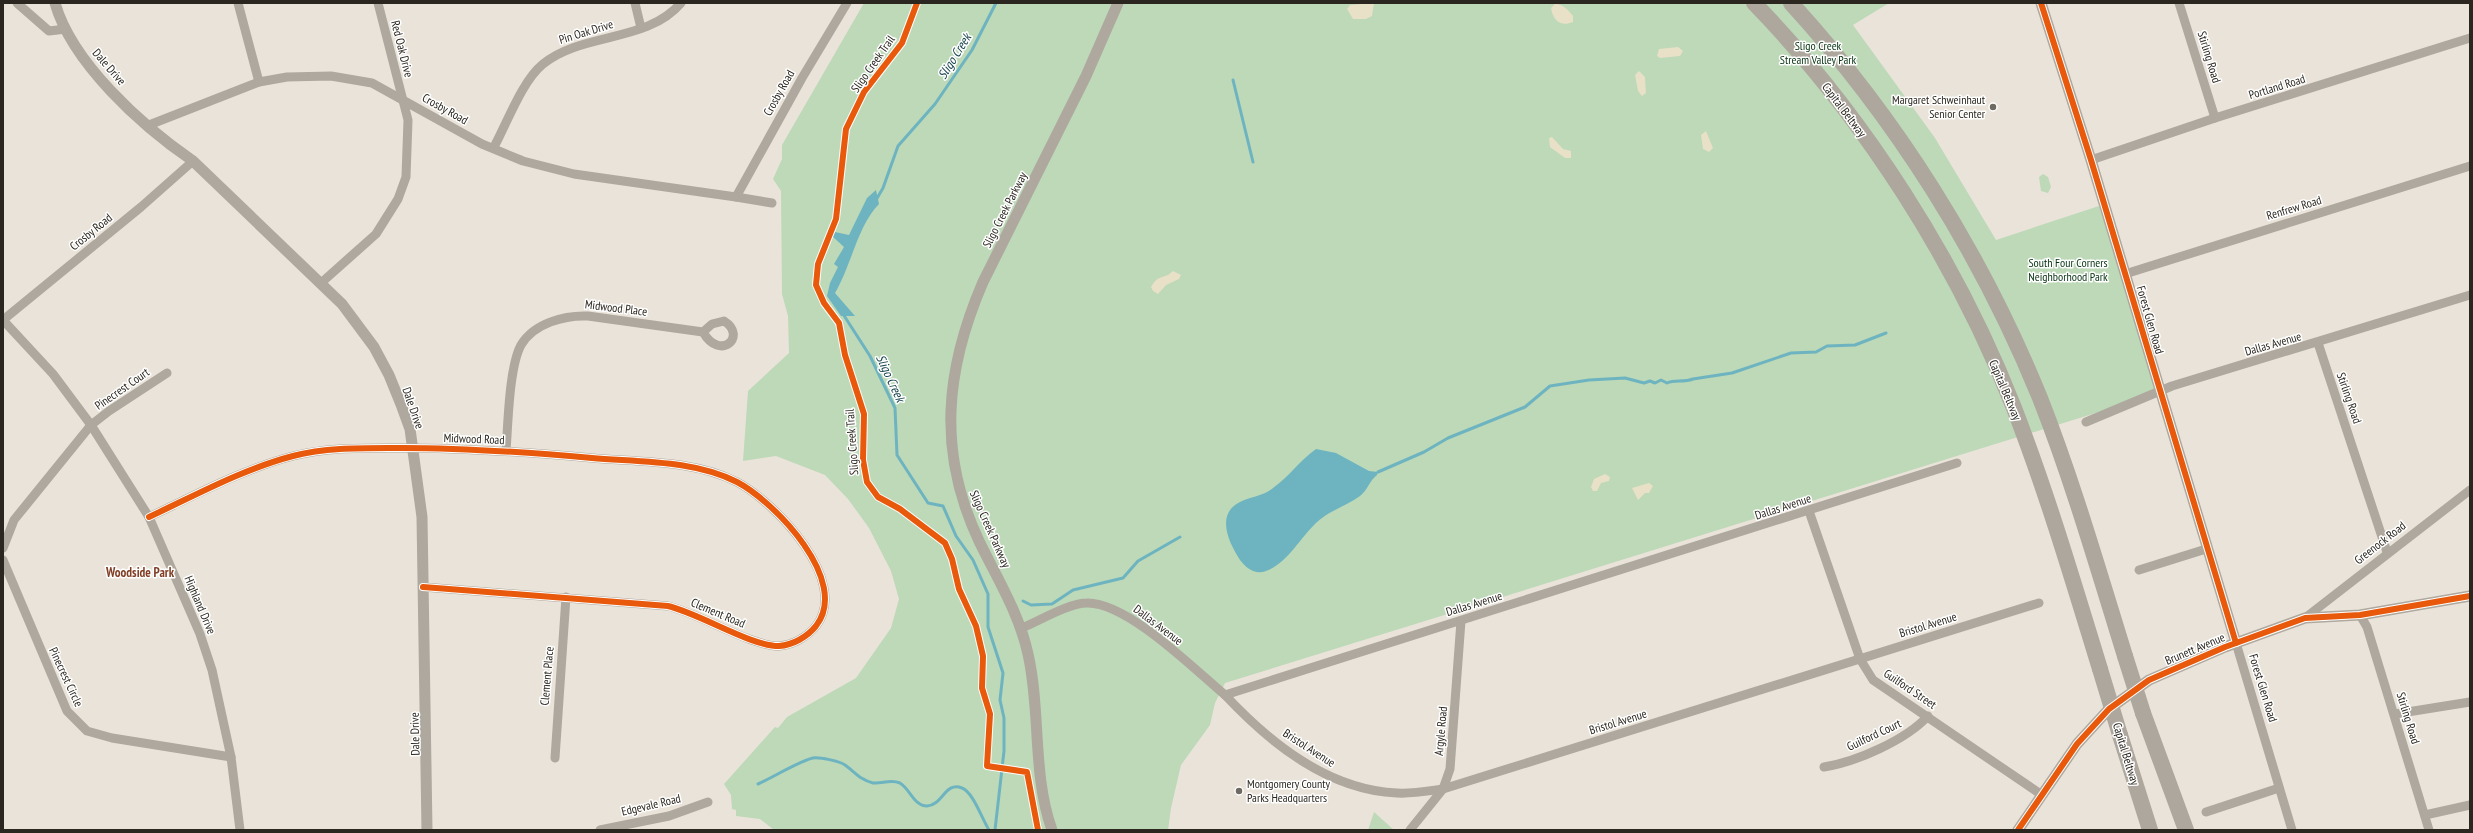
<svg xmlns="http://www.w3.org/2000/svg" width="2473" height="833" font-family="'PT Sans Narrow',sans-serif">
  <rect width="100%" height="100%" fill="#eae3d9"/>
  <g fill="#bdd9b8">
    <path d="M864,3H1889L1853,25L1935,138L1996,240L2099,206L2160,393L1225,683L1215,703L1210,725L1181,765L1171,808L1168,830H774L760,819L736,816V810L732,809L731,795L724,784L775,727L778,728L787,717L856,678L891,628L899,599L891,571L869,528L848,499L825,475L776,456L743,461L748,391L789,353L788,316L782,294L781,191L773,179L782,159V145Z"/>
    <path d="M2043,174L2048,177L2051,187L2048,193L2041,191L2039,177Z"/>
    <path d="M1374,812L1394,830H1368Z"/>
  </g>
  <g fill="#e8e0c7">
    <path d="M1374,3L1372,16L1366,19H1353L1347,9L1350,5Z"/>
    <path d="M1555,4C1563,4 1568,10 1573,16V22C1561,27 1553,21 1551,8Z"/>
    <path d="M1678,47L1683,51L1680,56L1660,58L1657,56L1659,49Z"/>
    <path d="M1639,71L1645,77L1646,93L1642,96L1638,91L1635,75Z"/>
    <path d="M1706,131L1713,148L1709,152L1703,149L1701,135Z"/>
    <path d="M1552,137L1563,149L1571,151V158H1565L1550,147L1549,138Z"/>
    <path d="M1173,271L1181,275L1179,279L1166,285L1158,294L1153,291L1151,287C1156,278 1159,278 1168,275Z"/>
    <path d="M1605,474L1610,477L1609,481L1601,483L1597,491H1593L1591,487L1594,479Z"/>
    <path d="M1649,483L1653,486L1649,493H1645L1638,500L1632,488Z"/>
  </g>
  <g fill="#6eb4c0">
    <path d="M876,190L879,204C858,225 851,266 835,293L855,316H841L827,296L830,283L838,267L834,264L844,247L832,236L835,232L849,235L867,198Z"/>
    <path d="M1316,449L1336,453L1369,471L1378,472L1377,475C1369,481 1368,490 1360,496C1345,507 1327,511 1314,525C1299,540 1287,563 1266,571C1255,575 1246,568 1240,560C1229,543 1215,514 1240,502C1250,497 1264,496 1273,488C1289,477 1300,460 1316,449Z"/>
  </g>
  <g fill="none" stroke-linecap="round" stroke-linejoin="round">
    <g stroke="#6eb4c0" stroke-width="3">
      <path d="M1233,80L1253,162"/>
      <path d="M876,200L883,188L898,146L935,104L972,50L996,3"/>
      <path d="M843,314L870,356L895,408L897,455L928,503L943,506L956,536L973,560L988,594V627L1003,673L1000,700L1004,718V751L995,830"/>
      <path d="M1378,472L1424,452L1448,438L1525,407L1550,386L1589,380L1625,378L1644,383L1650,381L1655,383L1661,380L1667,383C1675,379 1683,383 1693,379L1732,373L1791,353L1816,352L1827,346L1855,345L1886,333"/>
      <path d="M1023,601L1031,605L1052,604L1073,590L1123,578L1138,561L1180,537"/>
      <path d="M758,784C772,778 799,761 813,758C819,757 840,761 845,765C855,772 860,780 873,783C882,784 890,779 900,783C910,789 914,806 927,806C943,805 945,781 962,788C973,792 982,819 989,830"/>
    </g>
    <g stroke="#aea89e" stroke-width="9">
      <path d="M17,3L49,31L66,29"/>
      <path d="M238,3L259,82"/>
      <path d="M635,3L641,28"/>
      <path d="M2179,3L2215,118"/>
      <path d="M149,125L259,82L287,77L331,76L372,83L482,144L523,161L574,174L736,197L802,78L847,3"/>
      <path d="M494,147C507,123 522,81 543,64C582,32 647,43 681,3"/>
      <path d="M2091,160L2215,118L2470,38"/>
      <path d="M736,197L772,203"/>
      <path d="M2125,274L2470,166"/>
      <path d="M321,283L376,234L398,199L406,177L408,120L378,3"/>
      <path d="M3,320L53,374L91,425L149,517L200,634L212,670L231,757L240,830"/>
      <path d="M3,320L141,207L193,161"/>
      <path d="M2318,343L2387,552"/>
      <path d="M2086,422L2172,386L2470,295"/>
      <path d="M506,451C508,425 509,367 521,345C534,323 565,315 588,316L703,332L712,324L724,321C748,336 720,362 703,332"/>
      <path d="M1809,511L1860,659L1873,680L2042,795"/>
      <path d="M149,517C196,495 243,469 293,456C324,448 356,448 388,448C456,447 524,452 592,458C639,462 694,460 737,482C775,502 851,581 816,626C807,637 793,645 779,646C750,646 701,614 668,606L423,587"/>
      <path d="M3,548L14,520L91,425L109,411L167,373"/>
      <path d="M3,560L67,711L87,731L112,738L231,757"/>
      <path d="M2139,570L2206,549"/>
      <path d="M2360,615L2367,627L2429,830"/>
      <path d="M2305,618L2470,490"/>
      <path d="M1022,628C1039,621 1069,603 1087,603C1127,602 1194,669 1225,695L1957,463"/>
      <path d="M2236,643L2292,830"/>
      <path d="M1225,695C1270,743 1328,790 1397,793C1412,794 1428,791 1443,789L2039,603"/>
      <path d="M2395,714L2470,702"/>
      <path d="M555,758L566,597"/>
      <path d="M1824,767C1856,762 1906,740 1928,716"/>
      <path d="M2206,812L2279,788"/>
      <path d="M2425,815L2470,805"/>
      <path d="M600,830L669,816L708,802"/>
      <path d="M1410,830L1443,789L1450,769L1461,621"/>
    </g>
    <g stroke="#aea89e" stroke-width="11">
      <path d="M55,3C72,63 142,126 193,161L342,304L374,347L389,375L402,407L410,429L422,517L427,830"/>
      <path d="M2041,3L2091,160L2236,643"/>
      <path d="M1052,830C1032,774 1041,711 1028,654C1019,613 997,578 979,541C937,452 945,370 983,282L1086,76L1118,3"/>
      <path d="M2018,830L2077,744L2109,709L2149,680L2225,647L2305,618L2360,615L2470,596"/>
    </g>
    <g stroke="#aea79d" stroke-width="16">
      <path d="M1754,3C1863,115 1957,262 2014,408C2047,493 2073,581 2100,669"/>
      <path d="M1791,3C1896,118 1981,253 2040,398C2073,482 2098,569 2125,656"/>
      <path d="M2143,713L2186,830"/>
      <path d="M2120,735L2150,830"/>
    </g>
    <g stroke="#aea79d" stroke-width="16">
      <path d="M2125,656L2143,713"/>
      <path d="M2100,669L2120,735"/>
    </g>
    <g stroke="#fff" stroke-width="8">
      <g id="cycleway">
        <path d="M917,3L902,43L864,92L846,129L836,219L818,264L816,285L824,303L839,323L845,355L864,414L863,460L867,482L878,497L900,509L945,543L952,559L959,589L976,626L983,656L982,688L990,714L987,766L1027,772L1038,830"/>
        <path d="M2041,3L2091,160L2236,643"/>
        <path d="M149,517C196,495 243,469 293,456C324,448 356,448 388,448C456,447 524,452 592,458C639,462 694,460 737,482C775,502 851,581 816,626C807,637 793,645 779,646C750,646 701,614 668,606L423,587"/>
        <path d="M2018,830L2077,744L2109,709L2149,680L2225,647L2305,618L2360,615L2470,596"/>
      </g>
    </g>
    <use href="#cycleway" stroke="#e8590c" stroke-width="6"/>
  </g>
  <g fill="#6e6961" stroke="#fff" stroke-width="1.5">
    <circle cx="1993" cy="107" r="4"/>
    <circle cx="1239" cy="791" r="4"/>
  </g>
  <g text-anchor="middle" stroke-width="3" stroke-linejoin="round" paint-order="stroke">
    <g font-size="12" fill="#2b2720" stroke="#fff">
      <text transform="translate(586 32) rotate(-17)" y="4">Pin Oak Drive</text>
      <text transform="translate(402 49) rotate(76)" y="4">Red Oak Drive</text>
      <text transform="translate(2209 57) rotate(73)" y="4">Stirling Road</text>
      <text transform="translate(873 64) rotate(-55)" y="4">Sligo Creek Trail</text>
      <text transform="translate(109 67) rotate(49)" y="4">Dale Drive</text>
      <text transform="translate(2277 87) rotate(-17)" y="4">Portland Road</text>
      <text transform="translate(779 93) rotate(-61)" y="4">Crosby Road</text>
      <text transform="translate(445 109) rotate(29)" y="4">Crosby Road</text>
      <text transform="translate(1844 110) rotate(53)" y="4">Capital Beltway</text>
      <text transform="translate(2294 208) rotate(-17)" y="4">Renfrew Road</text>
      <text transform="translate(1005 210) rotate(-63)" y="4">Sligo Creek Parkway</text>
      <text transform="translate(91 232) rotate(-39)" y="4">Crosby Road</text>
      <text transform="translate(616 308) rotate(7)" y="4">Midwood Place</text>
      <text transform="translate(2150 320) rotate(74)" y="4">Forest Glen Road</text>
      <text transform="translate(2273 344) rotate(-16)" y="4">Dallas Avenue</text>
      <text transform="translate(122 389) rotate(-35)" y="4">Pinecrest Court</text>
      <text transform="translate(2005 390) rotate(67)" y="4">Capital Beltway</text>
      <text transform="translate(2349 398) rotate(71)" y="4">Stirling Road</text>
      <text transform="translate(413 408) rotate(71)" y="4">Dale Drive</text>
      <text transform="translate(474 439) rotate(2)" y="4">Midwood Road</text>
      <text transform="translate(852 442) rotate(-94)" y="4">Sligo Creek Trail</text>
      <text transform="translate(1783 507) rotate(-18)" y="4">Dallas Avenue</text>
      <text transform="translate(990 529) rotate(66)" y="4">Sligo Creek Parkway</text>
      <text transform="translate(2380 543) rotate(-38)" y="4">Greenock Road</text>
      <text transform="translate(1474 604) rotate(-17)" y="4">Dallas Avenue</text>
      <text transform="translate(200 605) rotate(67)" y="4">Highland Drive</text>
      <text transform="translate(718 613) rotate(23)" y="4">Clement Road</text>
      <text transform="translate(1158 625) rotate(37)" y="4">Dallas Avenue</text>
      <text transform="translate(1928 625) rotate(-17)" y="4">Bristol Avenue</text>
      <text transform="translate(2195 649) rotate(-23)" y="4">Brunett Avenue</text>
      <text transform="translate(547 676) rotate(-85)" y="4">Clement Place</text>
      <text transform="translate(66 677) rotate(65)" y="4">Pinecrest Circle</text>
      <text transform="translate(2263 688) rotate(73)" y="4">Forest Glen Road</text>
      <text transform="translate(1910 689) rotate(34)" y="4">Guilford Street</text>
      <text transform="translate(2408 718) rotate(73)" y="4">Stirling Road</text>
      <text transform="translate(1618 722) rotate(-17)" y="4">Bristol Avenue</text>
      <text transform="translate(1441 731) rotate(-85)" y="4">Argyle Road</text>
      <text transform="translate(415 734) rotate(-91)" y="4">Dale Drive</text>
      <text transform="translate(1874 735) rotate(-25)" y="4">Guilford Court</text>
      <text transform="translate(1309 748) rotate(33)" y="4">Bristol Avenue</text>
      <text transform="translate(2126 754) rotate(73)" y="4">Capital Beltway</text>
      <text transform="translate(651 805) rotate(-13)" y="4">Edgevale Road</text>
    </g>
    <g font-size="12" fill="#063210" stroke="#fff">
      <text x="1818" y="50">Sligo Creek<tspan x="1818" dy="14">Stream Valley Park</tspan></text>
      <text x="2068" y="267">South Four Corners<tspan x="2068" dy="14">Neighborhood Park</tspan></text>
    </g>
    <g font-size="12" fill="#2b2720" stroke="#fff" text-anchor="end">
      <text x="1985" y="104">Margaret Schweinhaut<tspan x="1985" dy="14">Senior Center</tspan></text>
      <text x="1247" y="788" text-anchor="start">Montgomery County<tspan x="1247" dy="14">Parks Headquarters</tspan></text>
    </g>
    <g font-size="13" font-style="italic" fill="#19464f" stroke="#fff">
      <text transform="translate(954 56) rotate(-58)" y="5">Sligo Creek</text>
      <text transform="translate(891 378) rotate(65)" y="5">Sligo Creek</text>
    </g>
    <g font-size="13" font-weight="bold" fill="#823f25" stroke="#fff">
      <text x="140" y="577">Woodside Park</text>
    </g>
  </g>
  <rect width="2473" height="833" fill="none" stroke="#2b2720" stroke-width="8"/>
</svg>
